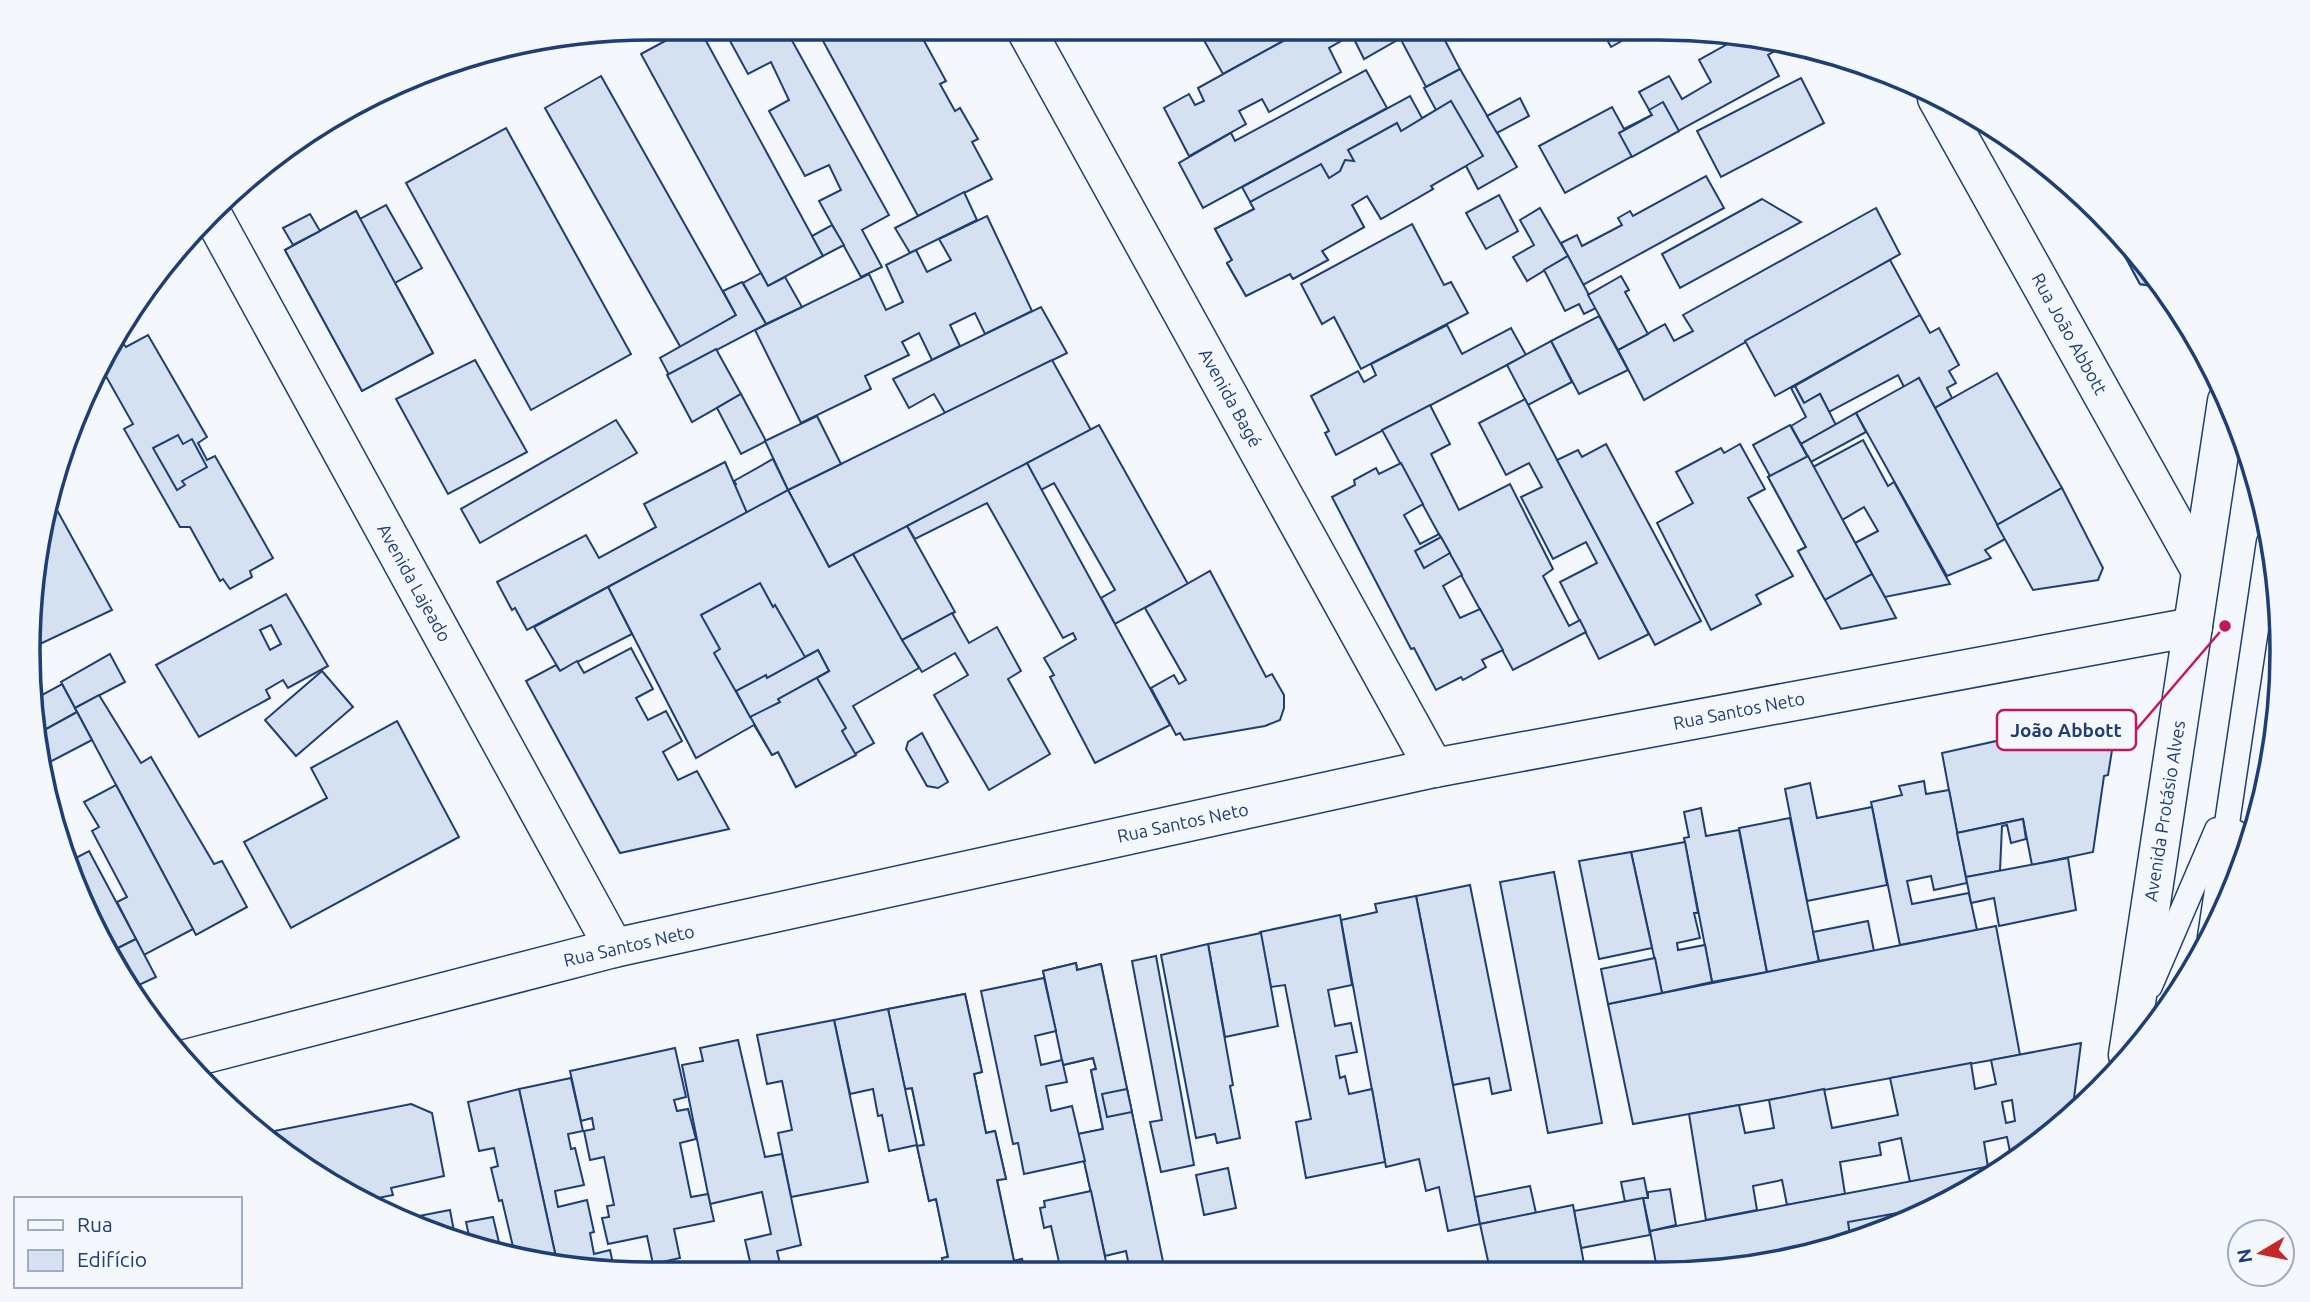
<svg xmlns="http://www.w3.org/2000/svg" width="2310" height="1302" font-family="Ubuntu,sans-serif">
  <rect width="100%" height="100%" fill="#f4f7fb"/>
  <g fill="#d5e0f0" stroke="#1d3f73" stroke-width="2" fill-rule="evenodd">
    <path d="M689,28H699L823,256L768,286L641,54Z"/>
    <path d="M723,28H785L889,215L862,230L882,267L861,277L819,201L841,190L829,165L805,176L769,111L789,100L771,62L748,74Z"/>
    <path d="M816,28H917L946,81L940,84L955,111L960,108L978,139L972,142L992,179L918,216Z"/>
    <path d="M1213,29H1305L1223,74L1201,35Z"/>
    <path d="M1305,29H1403L1406,35L1364,59L1352,35L1329,48L1341,72L1269,112L1262,99L1239,111L1246,124L1189,156L1164,108L1189,94L1195,105L1204,101L1198,88Z"/>
    <path d="M1417,29H1439L1460,69L1426,87L1400,38Z"/>
    <path d="M1601,29H1643L1611,47Z"/>
    <path d="M1742,36L1769,41L1775,51L1768,55L1779,76L1565,193L1539,146L1612,107L1624,129L1652,115L1639,92L1669,76L1682,99L1711,82L1699,60Z"/>
    <path d="M1460,69L1517,167L1478,189L1466,166L1431,186L1433,189L1381,219L1367,196L1352,205L1364,227L1322,251L1328,260L1293,279L1290,274L1246,296L1227,263L1232,260L1215,229L1254,209L1242,187L1410,96L1422,118L1436,110L1424,88Z"/>
    <path d="M1366,70L1387,108L1203,208L1179,163L1231,133L1235,141Z"/>
    <path d="M601,76L736,315L681,348L545,108Z"/>
    <path d="M1801,78L1824,123L1721,177L1697,131Z"/>
    <path d="M1520,98L1529,116L1497,133L1487,116Z"/>
    <path d="M1451,101L1483,156L1431,186L1433,189L1381,219L1367,196L1352,205L1364,227L1322,251L1328,260L1293,279L1290,274L1246,296L1227,263L1232,260L1215,229L1254,209L1250,202L1321,164L1329,178L1340,171L1345,160L1354,161L1348,150L1397,123L1401,131Z"/>
    <path d="M1663,102L1679,131L1632,157L1619,133L1652,115L1649,110Z"/>
    <path d="M506,128L631,354L531,410L406,183Z"/>
    <path d="M1706,176L1724,208L1583,285L1561,243L1577,235L1582,246L1622,225L1618,218L1630,211L1633,216Z"/>
    <path d="M964,192L977,220L910,253L895,228Z"/>
    <path d="M1499,195L1518,231L1486,249L1466,213Z"/>
    <path d="M1762,199L1801,222L1680,288L1662,254Z"/>
    <path d="M386,205L422,268L395,283L433,353L362,391L285,250L356,211L360,219Z"/>
    <path d="M1540,208L1568,256L1527,281L1513,257L1534,245L1520,220Z"/>
    <path d="M1876,208L1900,254L1644,400L1618,350L1665,324L1674,341L1693,331L1683,315Z"/>
    <path d="M356,211L433,353L362,391L285,250Z"/>
    <path d="M310,214L320,231L293,245L283,228Z"/>
    <path d="M987,216L1032,311L985,334L975,313L950,325L960,346L932,360L919,333L902,342L909,355L865,376L871,389L801,423L755,330L869,274L886,310L903,302L886,265L916,250L927,272L951,260L939,239Z"/>
    <path d="M2106,221L2153,272L2164,288L2140,284Z"/>
    <path d="M2106,221L2153,272L2164,288L2140,284Z"/>
    <path d="M1412,224L1444,285L1451,282L1468,313L1361,369L1334,317L1322,324L1301,284Z"/>
    <path d="M832,225L844,245L823,256L812,236Z"/>
    <path d="M1568,256L1596,308L1584,314L1579,304L1565,311L1544,270Z"/>
    <path d="M1890,260L1920,315L1775,396L1745,341Z"/>
    <path d="M761,273L768,286L785,277L802,307L766,324L743,283Z"/>
    <path d="M1621,276L1629,290L1625,292L1648,334L1618,350L1588,295Z"/>
    <path d="M742,282L766,324L669,375L660,358L736,315L723,291Z"/>
    <path d="M1041,307L1067,353L945,413L934,394L909,408L893,379Z"/>
    <path d="M1920,315L1930,333L1939,328L1959,365L1949,371L1956,383L1947,388L1952,398L1935,408L1919,378L1904,387L1898,375L1829,412L1820,394L1804,403L1795,386Z"/>
    <path d="M1599,316L1628,370L1579,394L1551,341Z"/>
    <path d="M1447,325L1462,354L1511,328L1526,355L1336,455L1325,433L1329,431L1311,396L1358,371L1364,382L1376,375L1371,364Z"/>
    <path d="M148,335L207,437L198,443L207,460L215,456L273,558L250,571L252,577L230,589L223,579L220,581L190,527H180L124,429L133,424L103,371L114,346L122,342L126,347Z"/>
    <path d="M1551,341L1572,382L1528,405L1507,365Z"/>
    <path d="M716,349L741,394L692,422L667,375Z"/>
    <path d="M475,360L527,452L448,494L396,399Z"/>
    <path d="M1052,360L1091,430L829,567L788,490Z"/>
    <path d="M1997,373L2062,488L1997,525L1935,408Z"/>
    <path d="M1919,378L2005,539L1985,550L1991,558L1947,576L1856,413Z"/>
    <path d="M1795,386L1804,403L1820,394L1836,425L1801,444L1791,426L1806,417L1791,388Z"/>
    <path d="M741,394L766,441L741,454L717,408Z"/>
    <path d="M1525,399L1649,634L1599,659L1560,582L1597,563L1586,542L1553,559L1521,497L1542,487L1529,463L1506,475L1479,423Z"/>
    <path d="M1430,405L1450,444L1431,454L1459,510L1510,484L1553,569L1543,576L1569,626L1580,620L1586,632L1513,670L1382,430Z"/>
    <path d="M1856,413L1866,432L1811,462L1801,444Z"/>
    <path d="M817,416L841,464L788,490L765,441Z"/>
    <path d="M616,420L637,453L480,543L461,509Z"/>
    <path d="M1099,425L1188,584L1115,624L1101,598L1115,590L1054,483L1041,490L1027,463Z"/>
    <path d="M1790,425L1885,597L1896,618L1841,629L1798,551L1806,547L1768,477L1770,476L1753,445Z"/>
    <path d="M178,435L183,444L192,439L207,467L182,481L185,485L177,490L153,448Z"/>
    <path d="M1863,440L1888,486L1894,482L1950,584L1885,597L1855,543L1878,531L1864,507L1842,520L1813,467Z"/>
    <path d="M1606,444L1701,621L1655,645L1557,460L1578,450L1582,457Z"/>
    <path d="M1740,444L1765,489L1748,498L1793,576L1756,595L1761,604L1711,630L1657,523L1693,503L1676,472L1721,448L1724,453Z"/>
    <path d="M1808,456L1872,574L1825,600L1798,551L1806,547L1768,477Z"/>
    <path d="M773,459L788,490L747,513L733,486L736,484L734,481Z"/>
    <path d="M725,462L747,513L527,630L515,608L512,610L497,582L586,535L599,558L656,527L644,504Z"/>
    <path d="M1027,463L1170,725L1095,763L1050,677L1054,675L1044,658L1076,639L1073,633L1063,638L987,503L915,539L907,526Z"/>
    <path d="M1401,463L1423,504L1404,515L1420,544L1439,534L1462,575L1443,586L1460,618L1480,609L1503,650L1482,660L1486,667L1463,680L1461,677L1436,690L1414,648L1411,649L1332,497L1355,485L1354,480L1376,468L1379,474Z"/>
    <path d="M2062,488L2103,568L2098,580L2033,590L1997,525Z"/>
    <path d="M788,490L829,567L853,554L919,668L853,706L874,743L796,787L778,752L772,755L754,725L696,758L608,587Z"/>
    <path d="M52,501L112,610L40,644L35,635L48,504Z"/>
    <path d="M907,526L955,612L902,640L853,554Z"/>
    <path d="M1441,537L1450,553L1424,568L1415,551Z"/>
    <path d="M1210,571L1266,677L1272,674L1284,695V708L1280,720L1265,726L1184,740L1180,733L1176,735L1151,688L1174,675L1179,684L1186,680L1145,608Z"/>
    <path d="M760,583L773,607L775,605L805,657L818,650L829,671L817,678L846,728L842,731L856,755L796,787L778,752L772,755L714,653L720,649L701,615Z"/>
    <path d="M608,587L632,634L560,671L534,627Z"/>
    <path d="M286,594L328,666L288,688L283,680L266,690L270,698L199,737L156,665ZM271,625L281,644L270,650L260,630Z"/>
    <path d="M952,613L969,643L997,627L1021,671L1008,679L1050,754L989,790L934,695L968,675L955,653L922,672L902,640Z"/>
    <path d="M631,648L653,689L636,698L648,720L666,711L682,741L663,752L678,780L697,771L729,829L620,853L526,681L556,665L560,671L577,661L584,673Z"/>
    <path d="M818,650L829,671L778,699L780,702L750,717L736,691L766,675L767,678Z"/>
    <path d="M110,654L125,682L75,708L61,682Z"/>
    <path d="M322,671L353,707L296,756L265,720Z"/>
    <path d="M62,684L77,712L39,733L31,701Z"/>
    <path d="M99,695L141,763L151,757L214,864L222,861L247,907L196,935L75,708Z"/>
    <path d="M77,712L92,740L46,764L39,733Z"/>
    <path d="M2091,720L2107,723L2114,738L2108,775L2104,776L2093,852L2032,865L2023,819L1957,833L1942,753Z"/>
    <path d="M397,721L459,837L291,928L244,842L327,798L311,768Z"/>
    <path d="M922,733L948,782L938,788L927,786L906,749L908,742Z"/>
    <path d="M1924,781L1926,794L1949,790L1967,883L1934,890L1931,876L1907,881L1912,904L1969,893L1977,930L1900,945L1871,802L1902,795L1899,786Z"/>
    <path d="M1810,783L1817,818L1872,807L1887,885L1807,901L1785,789Z"/>
    <path d="M116,785L193,929L144,955L117,902L127,897L92,831L99,827L84,802Z"/>
    <path d="M1701,808L1706,836L1739,830L1767,972L1712,982L1684,838L1689,837L1684,812Z"/>
    <path d="M1790,818L1819,961L1767,972L1739,828Z"/>
    <path d="M2023,819L2026,839L2011,843L2007,825L2002,826L2000,871L1966,877L1957,833Z"/>
    <path d="M1685,842L1698,913H1694L1700,938L1677,943L1678,950L1705,945L1712,982L1662,993L1631,852Z"/>
    <path d="M89,851L136,939L118,948L122,955L118,958L75,889L73,878L80,875L72,860Z"/>
    <path d="M1631,852L1652,948L1599,959L1579,861Z"/>
    <path d="M2068,858L2076,910L1999,926L1994,898L1971,903L1966,877Z"/>
    <path d="M1554,872L1602,1123L1548,1133L1500,882Z"/>
    <path d="M1470,885L1511,1090L1492,1094L1489,1078L1453,1085L1416,896Z"/>
    <path d="M1416,896L1480,1224L1448,1231L1439,1187L1426,1191L1419,1159L1386,1167L1341,920L1377,912L1375,904Z"/>
    <path d="M1340,915L1352,985L1328,990L1335,1026L1351,1023L1357,1052L1336,1056L1340,1078L1345,1076L1349,1094L1372,1089L1385,1162L1306,1178L1296,1122L1311,1119L1285,985L1271,987L1260,932Z"/>
    <path d="M1868,921L1874,951L1819,961L1813,932Z"/>
    <path d="M1996,926L2020,1055L1633,1124L1608,1004Z"/>
    <path d="M1261,933L1278,1026L1225,1037L1208,944Z"/>
    <path d="M136,939L156,977L139,985L118,948Z"/>
    <path d="M1208,944L1233,1085L1230,1086L1240,1138L1217,1143L1215,1134L1196,1138L1161,955Z"/>
    <path d="M1156,956L1194,1165L1161,1172L1150,1122L1162,1120L1132,961Z"/>
    <path d="M1655,958L1662,993L1608,1004L1601,969Z"/>
    <path d="M1076,963L1077,970L1101,964L1152,1209L1127,1213L1129,1222L1099,1228L1078,1134L1103,1129L1091,1070L1096,1069L1093,1058L1063,1065L1056,1028L1065,1026L1062,1013L1053,1014L1043,971Z"/>
    <path d="M1076,963L1077,970L1101,964L1165,1271H1130L1126,1251L1105,1256L1078,1134L1103,1129L1091,1070L1096,1069L1093,1058L1063,1065L1043,971Z"/>
    <path d="M1044,978L1056,1031L1035,1036L1041,1065L1062,1060L1067,1082L1046,1086L1051,1111L1072,1106L1085,1161L1024,1174L1018,1143L1013,1144L981,991Z"/>
    <path d="M965,994L982,1072L974,1074L986,1133L995,1131L1006,1179L997,1180L1014,1261L1022,1259L1024,1271L945,1272L942,1258L948,1257L936,1199L929,1201L917,1146L924,1145L912,1088L905,1089L888,1009Z"/>
    <path d="M965,994L982,1072L974,1074L986,1133L995,1131L1006,1179L997,1180L1014,1261L1022,1259L1024,1271L945,1272L942,1258L948,1257L936,1199L929,1201L917,1146L924,1145L912,1088L905,1089L888,1009Z"/>
    <path d="M888,1009L917,1145L889,1151L882,1115L878,1116L873,1089L850,1094L834,1020Z"/>
    <path d="M834,1020L868,1182L791,1197L778,1133L792,1130L782,1081L767,1084L757,1035Z"/>
    <path d="M738,1040L765,1157L782,1154L801,1245L777,1251L780,1264L752,1270L745,1240L771,1234L762,1192L710,1204L682,1065L703,1061L700,1048Z"/>
    <path d="M2081,1043L2072,1114L2014,1162H2012L2007,1137L1984,1142L1988,1167L1910,1182L1901,1138L1879,1143L1881,1155L1840,1162L1845,1194L1787,1205L1782,1180L1753,1186L1757,1210L1706,1220L1689,1114L1739,1105L1745,1133L1774,1128L1769,1100L1824,1089L1832,1128L1898,1115L1890,1078L1971,1063L1975,1089L1996,1084L1991,1060ZM2012,1100L2015,1121L2006,1123L2002,1102Z"/>
    <path d="M675,1048L686,1097L674,1100L677,1111L688,1109L696,1139L680,1143L691,1197L708,1194L714,1221L674,1229L680,1258L653,1264L647,1236L608,1244L602,1218L609,1217L607,1206L614,1205L604,1157L590,1160L584,1131L594,1129L592,1118L581,1121L570,1071Z"/>
    <path d="M571,1078L583,1131L568,1134L571,1149L575,1148L584,1185L555,1191L558,1207L587,1200L594,1232L590,1233L594,1254L610,1250L615,1273L557,1262L519,1089Z"/>
    <path d="M519,1089L557,1262L519,1254L517,1250L514,1251L502,1200L499,1201L491,1168L498,1166L494,1148L479,1151L468,1102Z"/>
    <path d="M1127,1089L1132,1112L1107,1117L1102,1094Z"/>
    <path d="M411,1104L432,1113L444,1176L391,1188L393,1195L363,1201L339,1190L269,1132Z"/>
    <path d="M2012,1162H2014L2005,1169L1860,1241L1740,1269H1657L1650,1231Z"/>
    <path d="M1228,1168L1236,1208L1204,1215L1196,1175Z"/>
    <path d="M1644,1178L1648,1198L1625,1202L1621,1182Z"/>
    <path d="M1530,1186L1536,1213L1480,1224L1475,1197Z"/>
    <path d="M1670,1189L1676,1225L1650,1231L1643,1198H1648V1192Z"/>
    <path d="M1091,1191L1108,1271H1061L1051,1226L1044,1228L1040,1208L1045,1207L1044,1201Z"/>
    <path d="M1643,1198L1650,1235L1581,1248L1574,1211Z"/>
    <path d="M1573,1205L1585,1269L1490,1270L1480,1224Z"/>
    <path d="M1925,1208L1860,1241L1851,1243L1848,1222Z"/>
    <path d="M450,1210L456,1242L403,1219Z"/>
    <path d="M493,1217L501,1251L471,1245L466,1222Z"/>
  </g>
  <g fill="none" stroke-linecap="round" stroke-linejoin="round">
    <g stroke="#1d3f73" stroke-width="27">
      <g id="service">
        <path d="M2235,832L2239,873"/>
        <path d="M2210,937L2269,542"/>
        <path d="M2150,986L2217,830"/>
      </g>
    </g>
    <g stroke="#1d3f73" stroke-width="41">
      <g id="minor">
        <path d="M1025,28L1434,768"/>
        <path d="M1937,98L2201,571"/>
        <path d="M214,218L614,948"/>
        <path d="M182,1060L614,948L1434,768L2193,627"/>
      </g>
    </g>
    <g stroke="#1d3f73" stroke-width="41">
      <path id="primary" d="M2128,1055L2227,401"/>
    </g>
    <use href="#service" stroke="#f4f7fb" stroke-width="24"/>
    <use href="#minor" stroke="#f4f7fb" stroke-width="38"/>
    <use href="#primary" stroke="#f4f7fb" stroke-width="38"/>
  </g>
  <g text-anchor="middle" stroke-width="5" stroke-linejoin="round" paint-order="stroke">
    <g font-size="18" fill="#1d3f73" stroke="#f4f7fb">
      <text transform="translate(2069 334) rotate(61)" y="6">Rua João Abbott</text>
      <text transform="translate(1230 398) rotate(61)" y="6">Avenida Bagé</text>
      <text transform="translate(414 583) rotate(61)" y="6">Avenida Lajeado</text>
      <text transform="translate(1739 711) rotate(-11)" y="6">Rua Santos Neto</text>
      <text transform="translate(2165 811) rotate(-81)" y="6">Avenida Protásio Alves</text>
      <text transform="translate(1183 823) rotate(-12)" y="6">Rua Santos Neto</text>
      <text transform="translate(629 946) rotate(-13)" y="6">Rua Santos Neto</text>
    </g>
  </g>
  <path d="M0 0H2310V1302H0ZM651 40H1659A611 611 0 0 1 2270 651V651A611 611 0 0 1 1659 1262H651A611 611 0 0 1 40 651V651A611 611 0 0 1 651 40Z" fill="#f4f7fb" fill-rule="evenodd"/>
  <path fill="none" stroke="#1d3f73" stroke-width="3.5" d="M651 40H1659A611 611 0 0 1 2270 651V651A611 611 0 0 1 1659 1262H651A611 611 0 0 1 40 651V651A611 611 0 0 1 651 40Z"/>
  <path fill="none" stroke="#c2185b" stroke-width="2.5" d="M2225 626L2136 730"/>
  <circle fill="#c2185b" stroke="#f4f7fb" stroke-width="2.5" cx="2225" cy="626" r="7"/>
  <rect fill="#f4f7fb" stroke="#c2185b" stroke-width="2.5" x="1997" y="710" width="139" height="40" rx="7"/>
  <g font-size="19" text-anchor="middle" font-weight="bold" fill="#1d3f73">
    <text x="2066" y="737">João Abbott</text>
  </g>
  <rect x="14" y="1197" width="228" height="91" fill="#f4f7fb" stroke="#9eadc5" stroke-width="2"/>
  <rect x="28" y="1220" width="35" height="10" fill="#f4f7fb" stroke="#9eadc5" stroke-width="2"/>
  <text x="77" y="1232" font-size="21" fill="#1d3f73">Rua</text>
  <rect x="28" y="1250" width="35" height="21" fill="#d5e0f0" stroke="#9eadc5" stroke-width="2"/>
  <text x="77" y="1267" font-size="21" fill="#1d3f73">Edifício</text>
  <g transform="translate(2261 1253) rotate(260)"><circle r="33" fill="#f4f7fb" stroke="#9eadc5" stroke-width="2"/>
  <path d="M0-5L12 26L0 18L-12 26Z" fill="#c62828"/>
  <text y="-10" font-size="19" font-weight="bold" text-anchor="middle" fill="#1d3f73">N</text>
  </g>
</svg>
